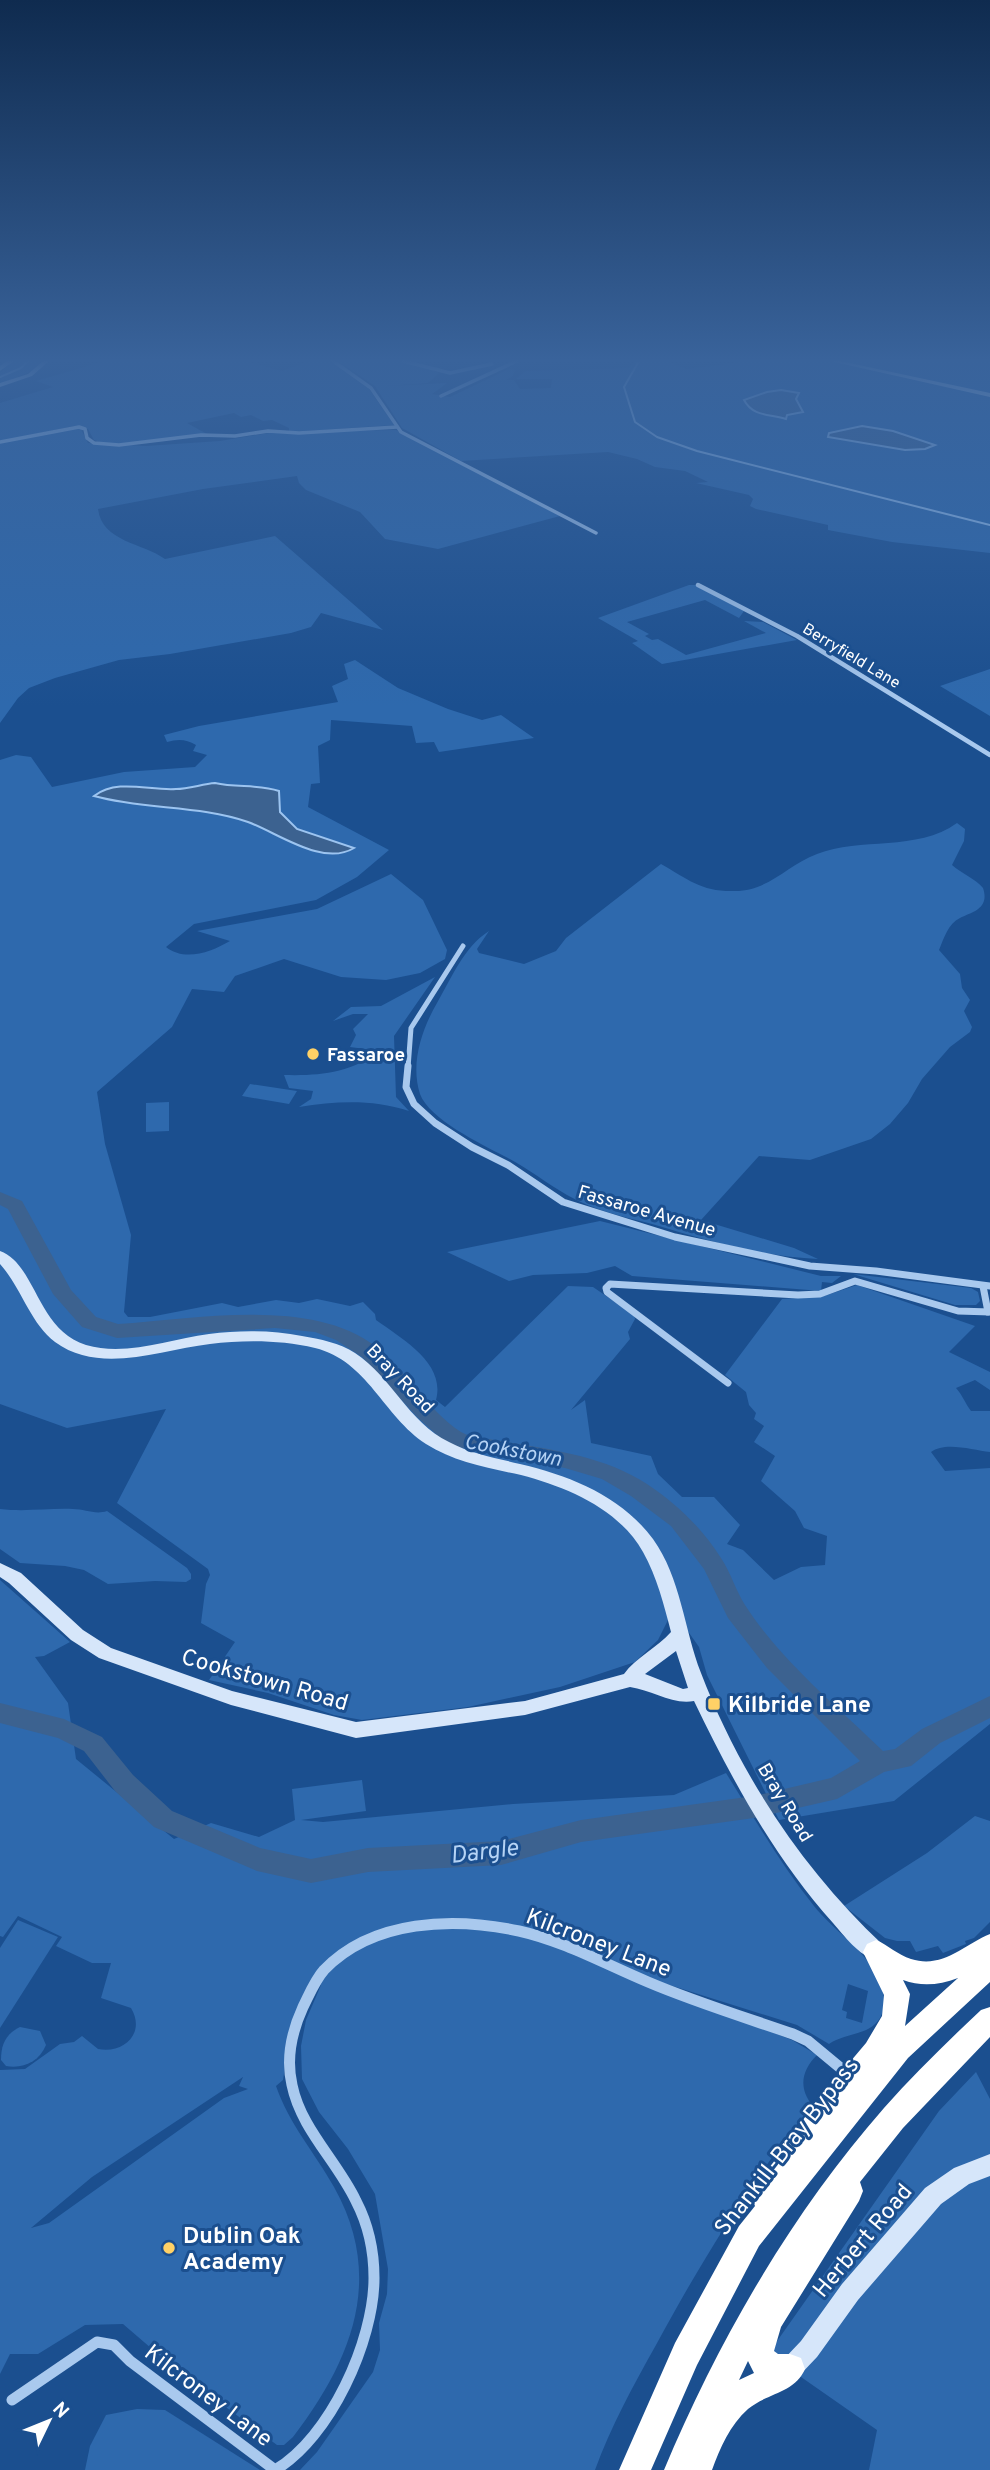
<svg xmlns="http://www.w3.org/2000/svg" width="990" height="2470" font-family="Overpass,sans-serif">
  <rect width="100%" height="100%" fill="#1b4f8f"/>
  <g fill="#2e69ad" fill-rule="evenodd">
    <path d="M15,361H42L30,372L0,384V372Z"/>
    <path d="M105,361H246L282,371L309,361H329L369,389L394,425L289,432V428L272,420L263,421L251,415L241,417L234,413L187,423L207,434C179,437 118,451 94,440L88,429L74,426L0,441V403L53,387L36,381Z"/>
    <path d="M338,361C373,361 407,357 439,373L428,383L387,386L447,383L432,394L450,397L509,369L515,370L513,376L506,380H514L520,389L551,388L552,379H516L525,371L629,368L636,361H667L686,369L736,363L735,361H990V553L892,542L828,530V525L756,509L750,506L753,499L749,495L696,483L708,482L685,471L655,467L637,459L608,452L461,461L402,428L375,386Z"/>
    <path d="M74,428L81,429L88,443L146,446L220,441L275,432L396,430L560,516L438,549L385,539L360,512L306,490L299,483L297,476L203,489L98,509C102,542 143,543 165,559L275,536L383,630L321,613L311,627L291,633L170,654L119,660L55,678L29,688L18,698L0,723V443Z"/>
    <path d="M689,585H695L744,611L739,618L705,600L627,622L649,634L645,636L652,640L658,639L686,655L766,633L744,621L763,622L797,640L662,664L632,643L638,641L598,618Z"/>
    <path d="M355,660L398,688L448,709L482,720L501,715L534,738L439,752L434,742L416,743L412,726L331,720L330,740L318,746L320,783L311,784L308,807L389,850L357,877L316,900L194,924L166,947C185,962 211,952 230,941L197,931L317,909L391,874L423,900L447,950L445,959L420,973L386,980L341,977L284,959L235,976L224,992L192,989L172,1027L97,1092L105,1144L131,1235L124,1312L128,1317H150L222,1303L238,1307L276,1300L299,1303L317,1299L350,1306L363,1302L375,1314L376,1320C402,1339 446,1363 436,1400L445,1407L568,1286L593,1287L634,1315L635,1319L628,1332L630,1339L571,1410L585,1400L591,1443L651,1456L658,1474L682,1497H714L740,1525L727,1544L743,1550L774,1580L801,1567L825,1565L827,1536L804,1528L795,1511L761,1481L775,1456L754,1442L764,1426L754,1419L756,1413L749,1405L746,1392L725,1375L782,1299L824,1296L857,1285L975,1326L949,1352L990,1372V1390L975,1380L956,1388C963,1396 965,1403 971,1411H990V1452C973,1450 945,1441 931,1452L945,1471L990,1468V1724L894,1801L779,1820L707,1675L699,1647L673,1610L658,1640L635,1662L560,1687L468,1707L362,1720L334,1715L268,1693L209,1680L235,1642L201,1623L206,1584L210,1575L208,1569L117,1503L166,1409L67,1428L0,1404V760L16,755L31,757L52,787L124,772L195,767L207,755L193,751L196,745C186,739 178,739 167,742L164,735L199,726L338,702L332,686L348,679L344,664Z"/>
    <path d="M990,669V716L940,686Z"/>
    <path d="M957,823L965,829L964,841L952,865C961,873 976,879 983,888C990,909 972,912 960,918C948,924 944,938 939,950L960,974L962,988L970,1000L964,1011L972,1027L970,1032L950,1047L922,1079L908,1103L890,1124L871,1139L810,1160L759,1156L701,1220L794,1248L818,1259C762,1257 706,1240 652,1224C624,1217 593,1210 567,1195C546,1183 526,1167 504,1156C481,1144 429,1119 420,1094C410,1063 422,1029 437,1003C452,977 464,947 489,931L477,949L479,953L524,964L556,951L566,938L661,864C689,880 702,892 735,891C769,891 787,865 817,854C860,837 917,852 957,823Z"/>
    <path d="M435,977L394,1036L396,1097L409,1111C372,1099 337,1101 299,1107L311,1099L313,1091L289,1088L284,1075C319,1076 351,1073 380,1051L350,1047L356,1035L353,1029L368,1014H353L333,1021L351,1007L381,1006Z"/>
    <path d="M250,1084L297,1091L289,1104L242,1096Z"/>
    <path d="M169,1102V1131L146,1132V1103Z"/>
    <path d="M600,1221L821,1276H841L832,1283L822,1282L821,1291L632,1276L615,1266L587,1273L533,1275L509,1281L447,1252Z"/>
    <path d="M853,1274L971,1288L978,1292L980,1301L976,1305H955Z"/>
    <path d="M0,1509C25,1512 49,1508 73,1509C85,1509 95,1515 107,1511L187,1568L191,1574V1579L186,1582L155,1581L108,1584L84,1570L65,1566L20,1563L0,1549Z"/>
    <path d="M0,1580L70,1642L44,1656L35,1657L68,1703L76,1759L174,1839L211,1823L259,1837L295,1820L292,1789L362,1780L366,1811L301,1820L323,1822L513,1804L674,1795L726,1773C754,1818 781,1865 814,1906C833,1930 864,1949 878,1977C884,1989 887,2006 880,2018C869,2036 844,2033 829,2044L797,2025L571,1954L792,2040L817,2055C802,2070 798,2087 812,2105C751,2181 703,2258 656,2345C633,2386 611,2426 595,2470H300L317,2452L373,2372L380,2350L379,2323L387,2294L388,2269L375,2194L348,2149L319,2112L302,2079L301,2046L306,2020L321,1985L307,1990L291,2028L283,2080L276,2086C289,2124 315,2153 334,2187C385,2278 352,2360 293,2437L284,2445H277L180,2373L123,2324L85,2325L38,2354H10L0,2374V2070L25,2069L60,2044L74,2042L82,2036L98,2049C124,2054 146,2033 131,2008L101,1998L111,1963H92L56,1946L62,1937L18,1916L3,1937L0,1936ZM848,1984L868,1991L862,2023L846,2018L847,2012L842,2010ZM243,2077L239,2086L248,2089L224,2098L49,2223L31,2228L92,2177Z"/>
    <path d="M975,1816L990,1821V1922L974,1938L965,1941L966,1944L943,1953L938,1946L916,1952L910,1941H897L885,1938L844,1906L927,1853Z"/>
    <path d="M18,1920L58,1937L0,2028V1948Z"/>
    <path d="M20,2027L40,2031L46,2045C39,2062 23,2069 6,2066L1,2060C1,2044 6,2034 20,2027Z"/>
    <path d="M976,2072L990,2099V2470H869L877,2430L768,2354L939,2111Z"/>
    <path d="M137,2409L165,2410L260,2470H85L90,2446L106,2415Z"/>
  </g>
  <g fill="#3c6290" stroke="#9cc4f0" stroke-width="2">
    <path d="M781,390L799,393L796,399L803,412L787,415L786,419C770,414 753,417 744,400L767,392Z"/>
    <path d="M862,426L893,431L935,445L925,449L905,450L828,437L829,433Z"/>
    <path d="M215,783C237,788 258,784 279,791L280,812L297,829L354,848C323,867 278,833 248,822C199,805 145,810 94,796C118,778 149,791 176,789C189,789 202,784 215,783Z"/>
  </g>
  <g fill="none" stroke-linecap="round" stroke-linejoin="round">
    <g stroke="#9cc4f0" stroke-width="2">
      <path d="M639,361L624,387L635,422L657,437L697,451L990,525"/>
      <path d="M0,377L21,368L28,361"/>
    </g>
    <path fill="#3c6290" fill-rule="evenodd" d="M0,1192L22,1201L71,1290L96,1317L118,1324C195,1319 311,1297 375,1346C407,1371 427,1410 461,1432C472,1439 494,1439 507,1442C555,1450 606,1457 647,1484C677,1504 702,1528 721,1558C731,1573 736,1591 745,1605C781,1661 836,1705 883,1751L895,1749L922,1729L990,1696V1718L940,1743L911,1766L884,1772L837,1799L754,1818L581,1842L501,1865L368,1872L311,1883L257,1871L154,1827L115,1791L84,1751L58,1738L0,1723V1703L64,1719L102,1737L133,1775L172,1811L260,1848L311,1859L368,1848L501,1841L581,1820L754,1796L831,1778L860,1761L767,1668L728,1618L704,1569L671,1526L631,1496L602,1479L565,1468L448,1445L417,1417L362,1357L336,1340L315,1332L275,1328L117,1338L82,1327L53,1294L8,1209L0,1205Z"/>
    <g stroke="#a9c9ee" stroke-width="3.5">
      <path d="M333,361L371,388L401,432L596,533"/>
      <path d="M403,361L450,373L492,364"/>
      <path d="M441,396L517,361"/>
      <path d="M0,442L79,427L85,429L87,438L94,443L119,445L201,435L235,436L268,431L299,433L397,427"/>
    </g>
    <path stroke="#a9c9ee" stroke-width="4.5" d="M698,585L797,636L990,755"/>
    <path stroke="#a9c9ee" stroke-width="5" d="M408,1068L411,1028L463,946"/>
    <g stroke="#a9c9ee" stroke-width="7">
      <path d="M408,1066L406,1087L414,1104L435,1123L472,1147L508,1165L563,1202L675,1237L810,1266L876,1271L990,1286"/>
      <path d="M983,1286L988,1312"/>
      <path d="M728,1383L607,1292L606,1288L610,1284L798,1295L820,1294L855,1281L958,1311L990,1312"/>
    </g>
    <path stroke="#a9c9ee" stroke-width="11" d="M12,2400L97,2342L114,2345L130,2361L275,2470C330,2438 374,2341 374,2278C374,2251 368,2224 356,2201C337,2161 301,2129 292,2085C286,2059 292,2031 303,2007C309,1995 315,1980 324,1970C373,1919 454,1917 519,1931C564,1941 605,1964 648,1982C695,2002 744,2017 793,2034L808,2041L849,2075"/>
    <g fill="#d6e6fa" fill-rule="evenodd">
      <path d="M7,361H14L0,371V366Z"/>
      <path d="M43,361H49L32,376L0,387V383L28,374Z"/>
      <path d="M830,361H840L990,393V397Z"/>
      <path d="M0,1251C36,1264 37,1330 86,1345C126,1357 169,1339 209,1334C240,1330 272,1330 302,1336C320,1339 340,1343 355,1353C392,1377 408,1422 449,1442C471,1454 496,1458 520,1464C571,1476 621,1496 653,1539C681,1578 684,1629 701,1673C740,1775 804,1871 883,1945L886,1952L883,1959L876,1961C859,1955 844,1936 833,1923C774,1857 732,1780 694,1701C672,1705 652,1690 630,1687L525,1715L356,1738L231,1705L99,1658L71,1640L9,1583L0,1577V1563L21,1573L83,1630L111,1648L232,1691L356,1722L525,1701L624,1674C635,1658 657,1648 671,1632C664,1605 657,1577 643,1552C619,1509 567,1487 521,1475C488,1468 454,1462 426,1444C383,1416 368,1361 315,1348C281,1340 244,1340 210,1344C160,1350 100,1375 55,1342C30,1323 21,1287 0,1264ZM676,1651L688,1688L683,1689L645,1674Z"/>
      <path d="M990,2154V2176L969,2184L941,2204L858,2300L817,2357L798,2377L790,2381L782,2377L778,2369L782,2361L801,2341L842,2284L925,2188L954,2168Z"/>
    </g>
    <g fill="#fff" fill-rule="evenodd">
      <path d="M990,1934V1982L908,2058L759,2246L697,2365L651,2470H619L675,2343L739,2226L755,2206L752,2198L756,2188L812,2107L866,2043L882,2016L884,1995L863,1952L867,1944L876,1940C888,1945 898,1955 911,1959C943,1969 963,1945 990,1934ZM958,1978L905,2026L910,1994L903,1980C922,1987 939,1985 958,1978Z"/>
      <path d="M990,2007V2037L903,2128L860,2182L863,2191L859,2201L781,2327L774,2351L778,2354H790L801,2358L805,2369C795,2393 767,2393 748,2409C730,2425 720,2448 712,2470H664C718,2341 791,2214 884,2108C914,2074 947,2042 981,2010ZM748,2361L754,2373L739,2380Z"/>
    </g>
  </g>
  <linearGradient id="sky" x2="0" y2="1"><stop stop-color="#0f2b4f"/><stop offset="0.51" stop-color="#39639b"/><stop offset="1" stop-color="#39639b" stop-opacity="0"/></linearGradient>
  <rect width="990" height="706" fill="url(#sky)"/>
  <g fill="#ffd166" stroke="#1b4f8f" stroke-width="2.5">
    <circle cx="313" cy="1054" r="7"/>
    <rect x="707" y="1697" width="14" height="14" rx="3.5"/>
    <circle cx="169" cy="2248" r="7"/>
  </g>
  <g text-anchor="middle" stroke-width="6" stroke-linejoin="round" paint-order="stroke">
    <g font-size="16" fill="#fff" stroke="#1b4f8f">
      <text transform="translate(852 655) rotate(31)" y="6">Berryfield Lane</text>
    </g>
    <g font-size="19" font-weight="bold" fill="#fff" stroke="#1b4f8f" text-anchor="start">
      <text x="327" y="1061">Fassaroe</text>
    </g>
    <g font-size="19" fill="#fff" stroke="#1b4f8f">
      <text transform="translate(647 1210) rotate(16)" y="7">Fassaroe Avenue</text>
      <text transform="translate(401 1378) rotate(46)" y="7">Bray Road</text>
      <text transform="translate(786 1802) rotate(59)" y="7">Bray Road</text>
    </g>
    <g font-size="21" font-style="italic" fill="#b5d3f5" stroke="#1b4f8f">
      <text transform="translate(513 1450) rotate(11)" y="7">Cookstown</text>
    </g>
    <g font-size="23" fill="#fff" stroke="#1b4f8f">
      <text transform="translate(265 1679) rotate(16)" y="8">Cookstown Road</text>
      <text transform="translate(599 1942) rotate(21)" y="8">Kilcroney Lane</text>
      <text transform="translate(786 2146) rotate(-52)" y="8">Shankill-Bray Bypass</text>
      <text transform="translate(862 2240) rotate(-50)" y="8">Herbert Road</text>
      <text transform="translate(209 2395) rotate(37)" y="8">Kilcroney Lane</text>
    </g>
    <g font-size="23" font-weight="bold" fill="#fff" stroke="#1b4f8f" text-anchor="start">
      <text x="728" y="1712">Kilbride Lane</text>
      <text x="183" y="2243">Dublin Oak<tspan x="183" dy="26">Academy</tspan></text>
    </g>
    <g font-size="24" font-style="italic" fill="#b5d3f5" stroke="#1b4f8f">
      <text transform="translate(484 1851) rotate(-7)" y="8">Dargle</text>
    </g>
  </g>
  <g transform="translate(49 2421) rotate(47)" stroke="#1b4f8f" stroke-width="5" paint-order="stroke">
  <path d="M0-5L12 26L0 18L-12 26Z" fill="#ffffff"/>
  <text y="-10" font-size="19" font-weight="bold" text-anchor="middle" fill="#ffffff">N</text>
  </g>
</svg>
